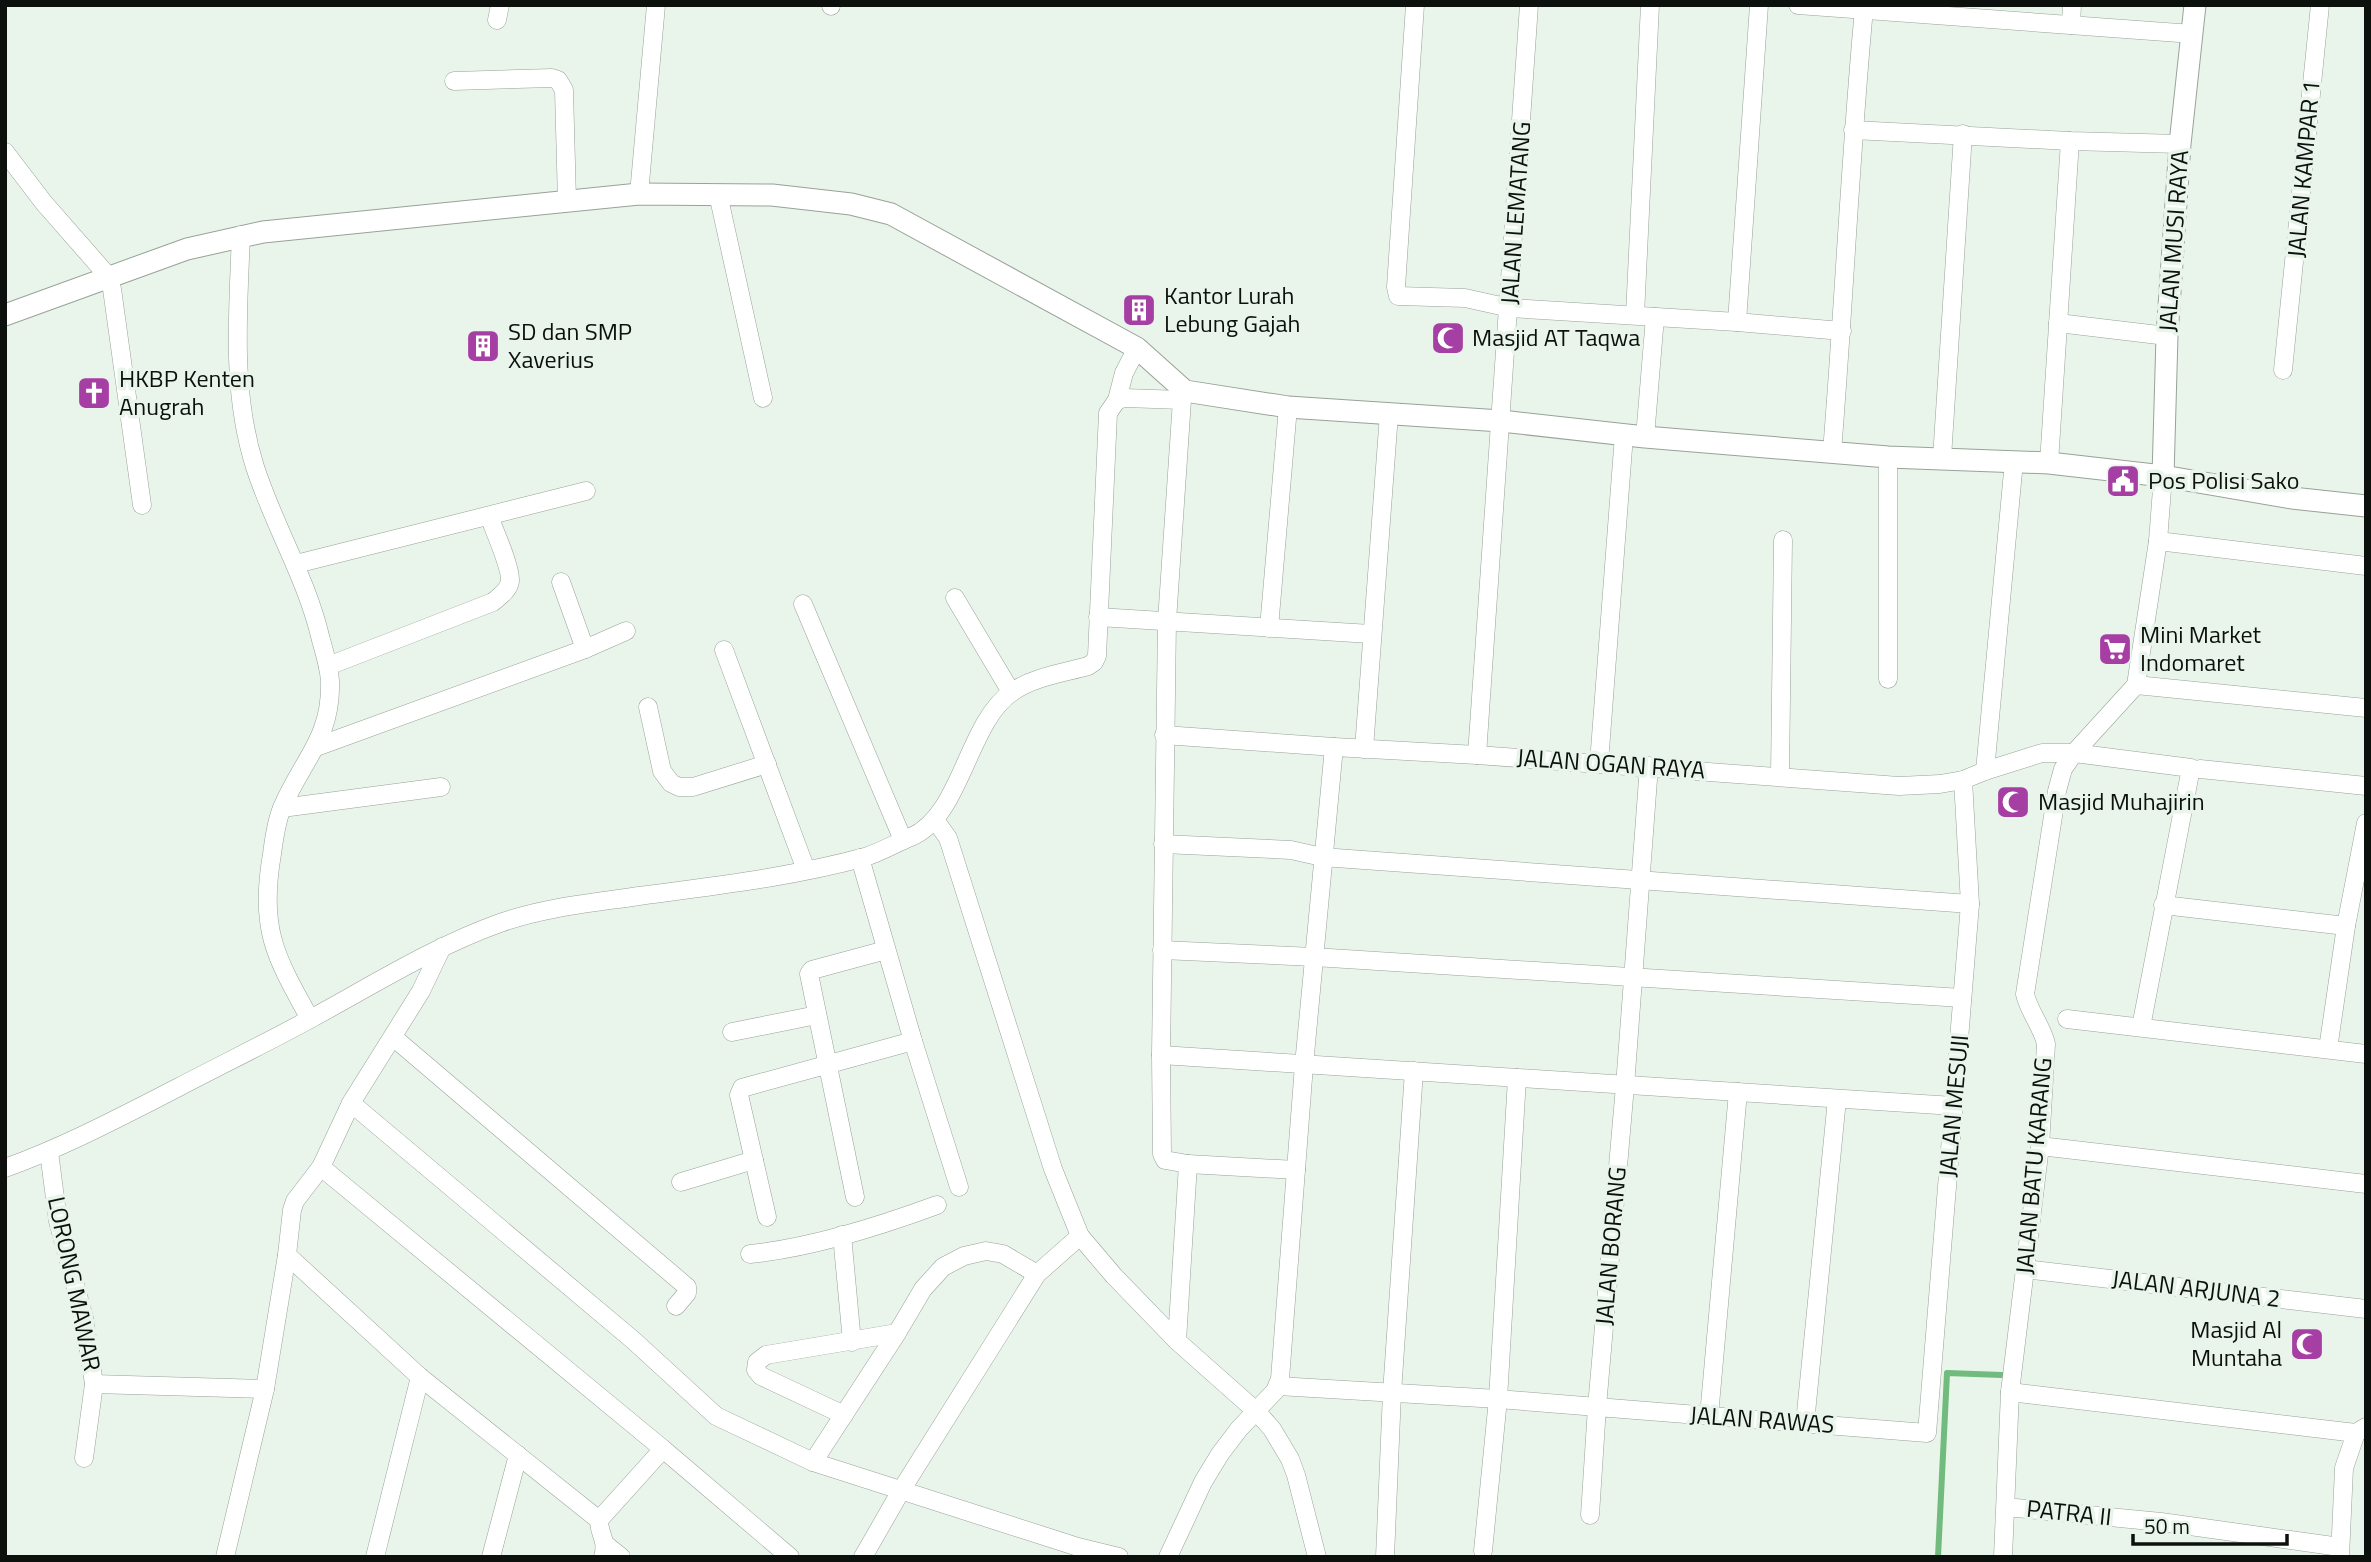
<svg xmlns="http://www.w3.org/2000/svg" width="2371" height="1562" font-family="'Titillium Web',sans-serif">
  <rect width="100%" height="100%" fill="#e9f5eb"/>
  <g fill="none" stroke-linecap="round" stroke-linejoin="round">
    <path stroke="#70bb7d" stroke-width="6" d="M1938,1557L1947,1373L2002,1375"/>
    <g stroke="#97a298" stroke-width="19">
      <g id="minor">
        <path d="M1415,5L1396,287L1398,296L1465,298L1510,308L1737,322L1842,331"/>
        <path d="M1529,5L1477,755L1899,786L1940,784L1963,780L1985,771L2042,753H2074L2191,768L2141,1027"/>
        <path d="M1798,5L2193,34"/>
        <path d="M831,6V5"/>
        <path d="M497,20L500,5"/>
        <path d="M2071,25L2072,5"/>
        <path d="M454,81L552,78L558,80L564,90L567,201"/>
        <path d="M1853,130L2070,141L2180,144"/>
        <path d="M5,152L44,203L108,276L112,289L142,505"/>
        <path d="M639,194L656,5"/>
        <path d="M718,194L763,398"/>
        <path d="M241,235C238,313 231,392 255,467C274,526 307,579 321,640C325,654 329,667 330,681C332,738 302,760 282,808C276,822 274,839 272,854C259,929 275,956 310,1019"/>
        <path d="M1635,315L1650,5"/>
        <path d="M1737,322L1759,5"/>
        <path d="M2058,323L2167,336"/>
        <path d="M2283,370L2320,5"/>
        <path d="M1185,391L1182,400L1167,621L1161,1055L1162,1154L1165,1160L1188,1164L1296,1170"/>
        <path d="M1117,400L1124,373L1137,348"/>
        <path d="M1645,437L1655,317"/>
        <path d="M1832,452C1844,305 1850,157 1864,9"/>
        <path d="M1888,457V679"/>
        <path d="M1942,458L1963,134"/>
        <path d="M2049,463L2070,141"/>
        <path d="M2158,541L2366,566"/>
        <path d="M296,564L586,491"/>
        <path d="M561,582L585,649"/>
        <path d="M955,598L1011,692"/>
        <path d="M803,604L903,840"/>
        <path d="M1098,617L1371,634"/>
        <path d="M1269,628L1288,407"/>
        <path d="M724,650L806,870"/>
        <path d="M328,666L493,602C500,596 509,590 510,581C511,567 494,530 489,516"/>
        <path d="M2136,685L2366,708"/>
        <path d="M648,707L662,771L671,783L679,787H693L767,764"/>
        <path d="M1164,735L1334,747"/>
        <path d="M316,747L585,649L626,631"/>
        <path d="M1364,749L1389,414"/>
        <path d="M1599,763L1624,435"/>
        <path d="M2200,769L2366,786"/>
        <path d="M1985,771L2014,461"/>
        <path d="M1780,776L1783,540"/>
        <path d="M282,808L441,787"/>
        <path d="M935,820L948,838L1053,1169L1080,1236L1114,1276L1177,1341L1257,1412L1272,1429L1290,1459L1296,1475L1317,1557"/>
        <path d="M1163,844L1291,850L1322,857L1970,904"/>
        <path d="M860,858L913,1041L959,1187"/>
        <path d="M2163,905L2346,926"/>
        <path d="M442,947L421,991L351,1103L321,1167L295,1201L292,1210L287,1255L420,1377L599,1520C599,1536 608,1539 603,1557"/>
        <path d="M1162,950L1314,957L1962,998"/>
        <path d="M2067,1019L2366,1054"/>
        <path d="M732,1032L817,1015"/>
        <path d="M393,1037L687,1287V1293L676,1306"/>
        <path d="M2328,1049L2346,926L2366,823"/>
        <path d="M1161,1055L1954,1106"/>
        <path d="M351,1103L633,1340L716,1416L813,1462L1078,1547L1119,1557"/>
        <path d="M2040,1146L2366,1184"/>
        <path d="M49,1152L58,1221L84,1318L94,1384L84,1458"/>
        <path d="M321,1167L663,1449L599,1520"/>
        <path d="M5,1168C66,1146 122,1116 179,1087C223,1064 268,1042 312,1018C373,985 433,947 500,923C545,907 592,903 639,896C714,886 792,877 865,857C881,852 896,843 911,837C962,815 967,723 1012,692C1033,677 1063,673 1088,666L1094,662L1097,656L1108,413L1117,400L1125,398L1182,400"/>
        <path d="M681,1182L754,1160"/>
        <path d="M855,1197L809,974L812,970L886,950"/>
        <path d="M767,1217L739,1095L742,1088L913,1041"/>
        <path d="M842,1235L852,1342"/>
        <path d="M750,1254C810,1248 880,1226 937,1205"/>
        <path d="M2025,1269L2366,1309"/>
        <path d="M1177,1341L1188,1164"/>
        <path d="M94,1384L265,1389"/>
        <path d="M1278,1386L1498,1399L1597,1407L1625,1086L1649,766"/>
        <path d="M2010,1392L2356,1433L2366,1427"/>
        <path d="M844,1415L761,1376L756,1370L757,1362L766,1355L897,1333"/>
        <path d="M1709,1416L1738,1092"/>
        <path d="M1805,1423L1837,1099"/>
        <path d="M663,1449L790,1557"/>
        <path d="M813,1462L897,1333L923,1289L943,1267L964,1256L986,1251L1003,1254L1037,1274"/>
        <path d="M2006,1507L2161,1522L2340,1547"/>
        <path d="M1590,1515L1597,1407L1927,1433L1970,904L1963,780"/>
        <path d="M606,1545L621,1557"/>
        <path d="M1483,1551L1498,1399L1517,1078"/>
        <path d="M225,1557L265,1389L287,1255"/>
        <path d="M375,1557L420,1377"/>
        <path d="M491,1557L518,1455"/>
        <path d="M863,1557L902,1489L1037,1274L1080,1236"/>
        <path d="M1168,1557L1203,1482L1220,1454L1239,1429L1275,1391L1280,1379L1304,1065L1334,747L1477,755"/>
        <path d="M1385,1557L1392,1393L1414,1071"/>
        <path d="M2003,1557L2010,1392L2040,1146L2046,1044C2042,1026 2029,1012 2025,994L2057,791L2063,769L2074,753L2136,685L2158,541L2163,476"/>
        <path d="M2340,1557L2344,1468L2356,1433"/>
      </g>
    </g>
    <g stroke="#97a298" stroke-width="23">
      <g id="tertiary">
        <path d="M5,315L187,249L263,232L639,194L772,195L851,204L891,214L1137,348L1185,391L1288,407L1501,421L1645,437L1888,457L2049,463L2163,476L2292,498L2366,506"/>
        <path d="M2163,476L2167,336L2180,144L2195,5"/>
      </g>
    </g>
    <use href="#minor" stroke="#fff" stroke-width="18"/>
    <use href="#tertiary" stroke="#fff" stroke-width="21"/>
  </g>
  <defs>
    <g id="building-square" transform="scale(1.75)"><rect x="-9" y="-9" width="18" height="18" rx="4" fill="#a63fa3" stroke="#e9f5eb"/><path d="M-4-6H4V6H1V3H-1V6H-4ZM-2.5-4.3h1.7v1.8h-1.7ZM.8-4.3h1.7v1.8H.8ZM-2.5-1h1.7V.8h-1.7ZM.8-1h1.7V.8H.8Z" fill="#fff"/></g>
    <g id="mosque-square" transform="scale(1.75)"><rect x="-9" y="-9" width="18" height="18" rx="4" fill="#a63fa3" stroke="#e9f5eb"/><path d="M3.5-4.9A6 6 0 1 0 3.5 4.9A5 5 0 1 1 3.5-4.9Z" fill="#fff"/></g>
    <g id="church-square" transform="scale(1.75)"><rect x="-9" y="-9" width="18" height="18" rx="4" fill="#a63fa3" stroke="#e9f5eb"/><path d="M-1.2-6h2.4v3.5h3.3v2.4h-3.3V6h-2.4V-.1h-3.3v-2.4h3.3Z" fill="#fff"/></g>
    <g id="civic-square" transform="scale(1.75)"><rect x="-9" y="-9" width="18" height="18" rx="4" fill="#a63fa3" stroke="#e9f5eb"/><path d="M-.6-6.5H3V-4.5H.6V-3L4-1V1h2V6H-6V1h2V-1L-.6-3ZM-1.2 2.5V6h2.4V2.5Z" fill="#fff"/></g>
    <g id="supermarket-square" transform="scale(1.75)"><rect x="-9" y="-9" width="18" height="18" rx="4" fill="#a63fa3" stroke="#e9f5eb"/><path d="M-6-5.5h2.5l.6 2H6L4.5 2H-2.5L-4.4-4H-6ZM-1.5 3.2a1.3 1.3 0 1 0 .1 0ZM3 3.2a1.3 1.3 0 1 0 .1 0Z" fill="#fff"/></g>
  </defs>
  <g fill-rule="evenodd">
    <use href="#building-square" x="1139" y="310"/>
    <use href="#mosque-square" x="1448" y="338"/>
    <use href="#building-square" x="483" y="346"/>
    <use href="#church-square" x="94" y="393"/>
    <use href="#civic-square" x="2123" y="481"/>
    <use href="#supermarket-square" x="2115" y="649"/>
    <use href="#mosque-square" x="2013" y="802"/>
    <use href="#mosque-square" x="2307" y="1344"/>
  </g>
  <g text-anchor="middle" stroke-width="7" stroke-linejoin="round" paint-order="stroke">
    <g font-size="24" fill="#0d110d" stroke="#e9f5eb">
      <text transform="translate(2304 169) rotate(-85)" y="8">JALAN KAMPAR 1</text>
      <text transform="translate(1516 213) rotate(-86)" y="8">JALAN LEMATANG</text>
      <text transform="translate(2174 241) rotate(-86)" y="8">JALAN MUSI RAYA</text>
      <text transform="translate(1611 764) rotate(4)" y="8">JALAN OGAN RAYA</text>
      <text transform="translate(1954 1106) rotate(-85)" y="8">JALAN MESUJI</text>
      <text transform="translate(2034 1166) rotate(-85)" y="8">JALAN BATU KARANG</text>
      <text transform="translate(1611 1246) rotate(-85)" y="8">JALAN BORANG</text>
      <text transform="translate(74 1284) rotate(78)" y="8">LORONG MAWAR</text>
      <text transform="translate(2196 1289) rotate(7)" y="8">JALAN ARJUNA 2</text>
      <text transform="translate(1762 1420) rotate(4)" y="8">JALAN RAWAS</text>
      <text transform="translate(2069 1513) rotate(6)" y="8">PATRA II</text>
    </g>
    <g font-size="24" fill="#0d110d" stroke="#e9f5eb" text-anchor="start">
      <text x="1164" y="304">Kantor Lurah<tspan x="1164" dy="28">Lebung Gajah</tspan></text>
      <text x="508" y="340">SD dan SMP<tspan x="508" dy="28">Xaverius</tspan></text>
      <text x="1472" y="346">Masjid AT Taqwa</text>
      <text x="119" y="387">HKBP Kenten<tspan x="119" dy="28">Anugrah</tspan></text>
      <text x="2148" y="489">Pos Polisi Sako</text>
      <text x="2140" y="643">Mini Market<tspan x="2140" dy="28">Indomaret</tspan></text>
      <text x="2038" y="810">Masjid Muhajirin</text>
      <text x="2282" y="1338" text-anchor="end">Masjid Al<tspan x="2282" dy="28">Muntaha</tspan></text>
    </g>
  </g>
  <rect width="2371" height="1562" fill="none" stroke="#0d110d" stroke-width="14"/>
  <path d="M2133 1534v10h154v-10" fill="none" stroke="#0d110d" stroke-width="3.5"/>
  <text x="2144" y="1534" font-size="21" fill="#0d110d" stroke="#e9f5eb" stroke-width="5" paint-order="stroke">50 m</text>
</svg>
